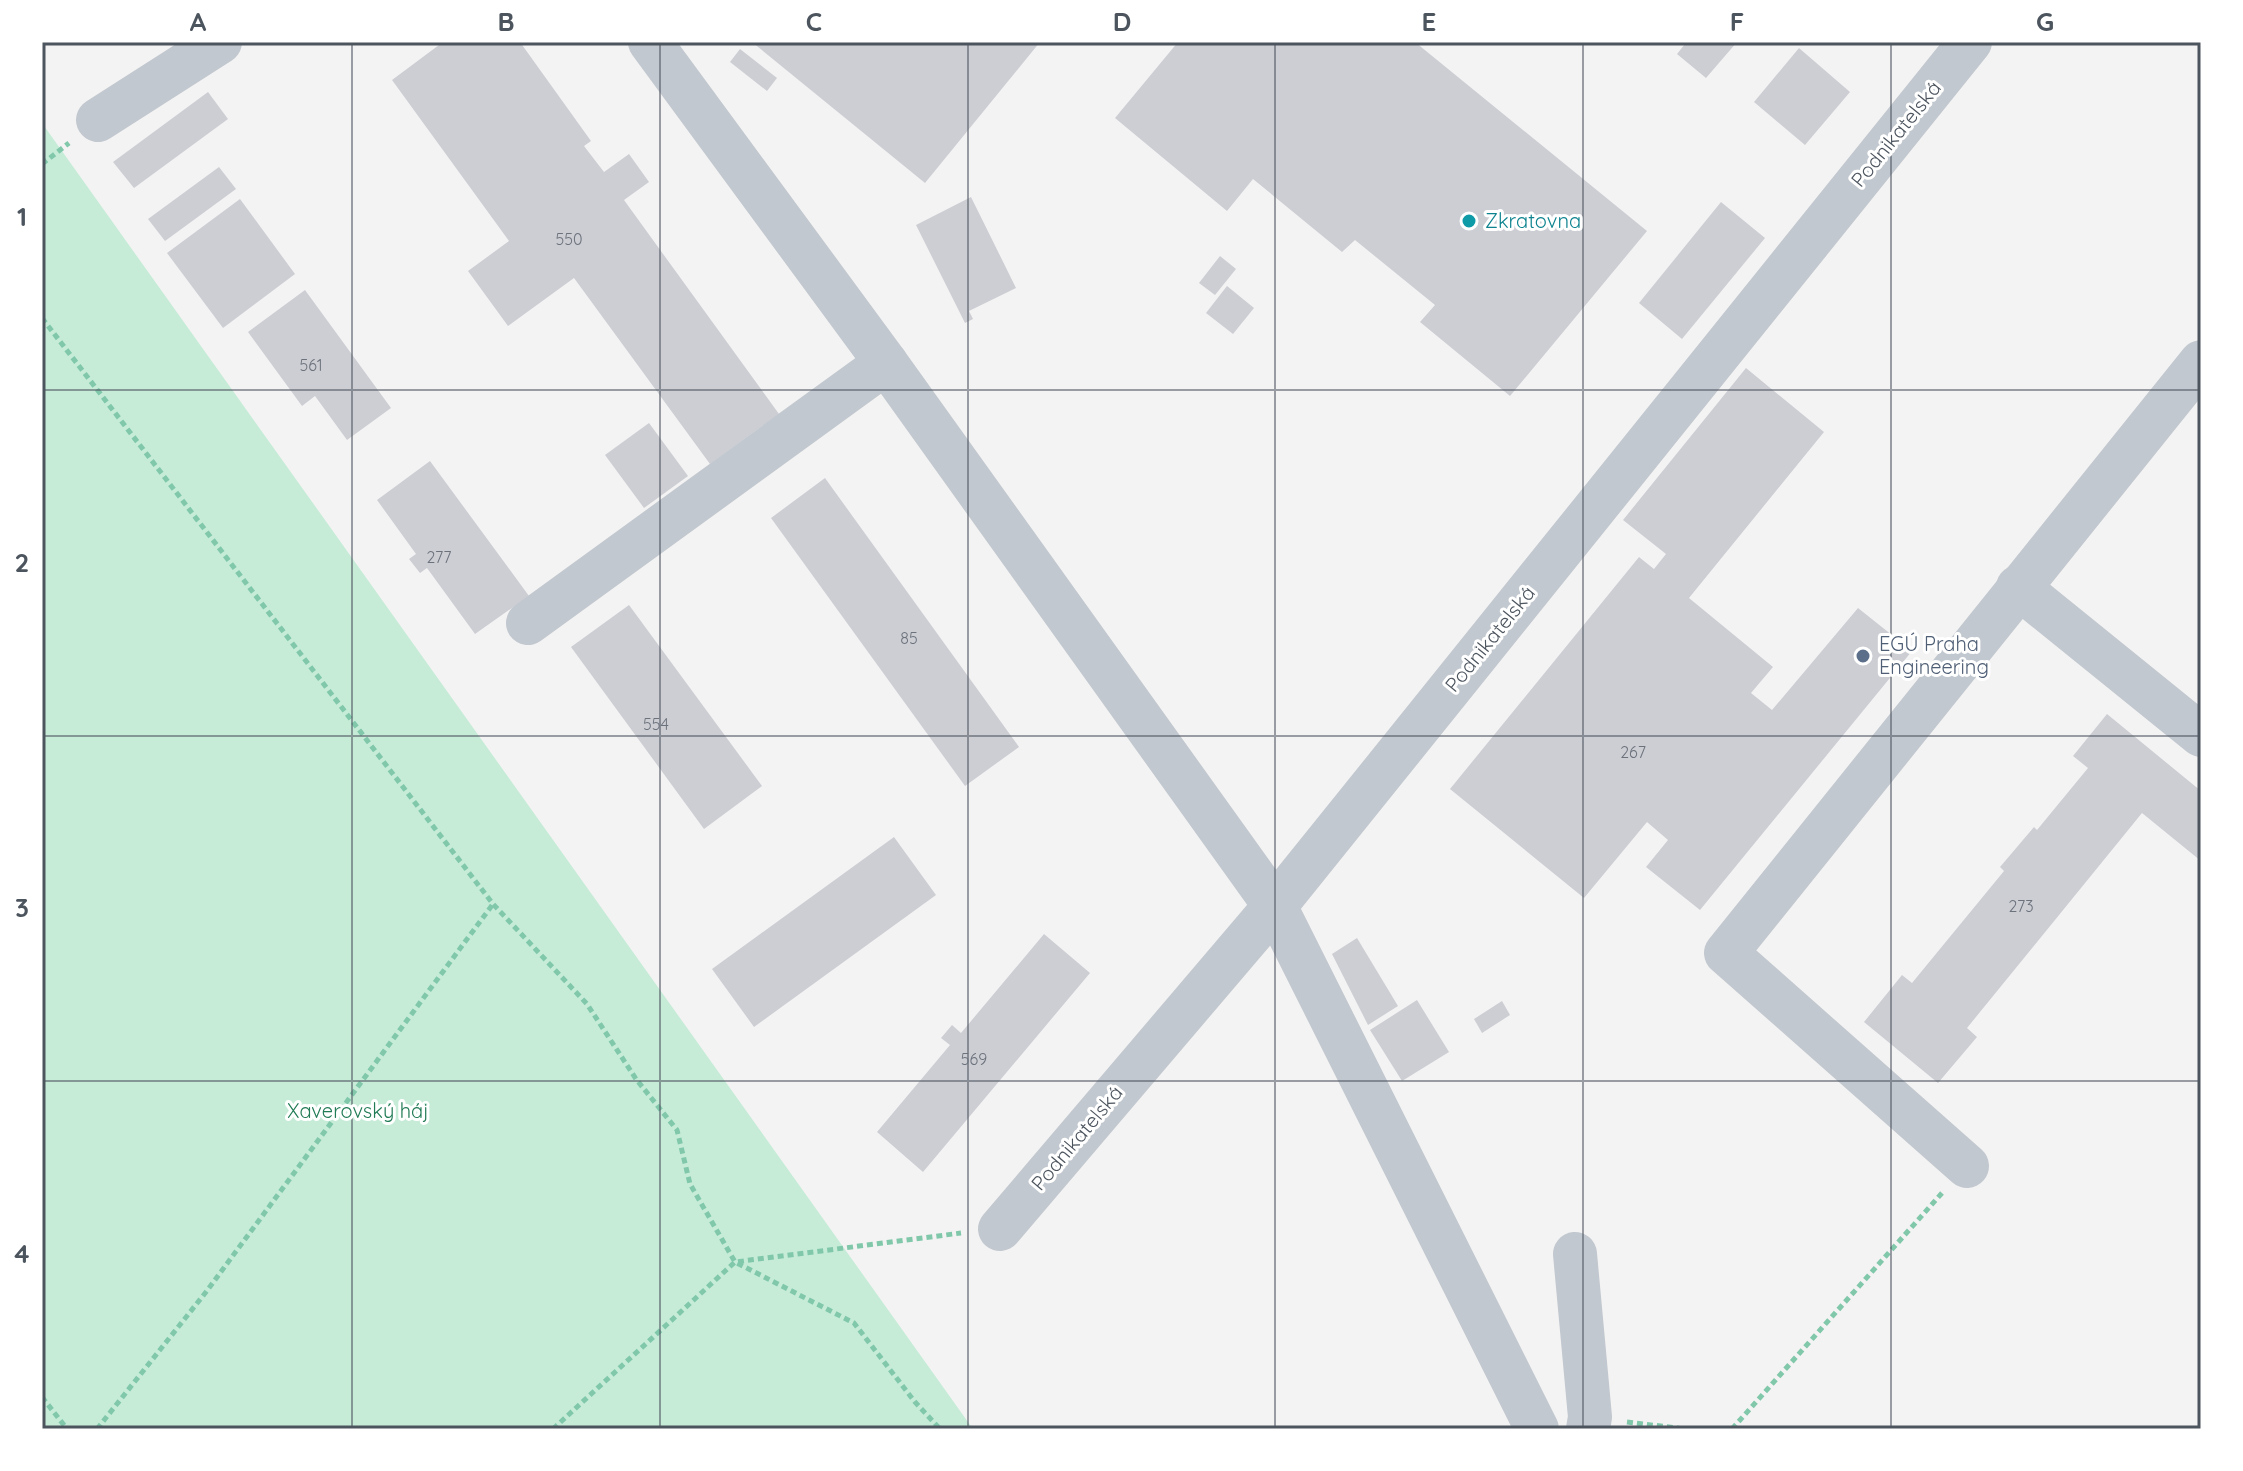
<svg xmlns="http://www.w3.org/2000/svg" width="2243" height="1471" font-family="Quicksand,sans-serif">
  <rect width="100%" height="100%" fill="#f4f3f3"/>
  <path fill="#c6ecd8" d="M42,123L973,1429H42Z"/>
  <g fill="#cdced4">
    <path d="M443,42H520L591,141L584,146L604,172L629,154L649,182L624,200L779,414L710,464L574,278L508,326L468,271L509,241L392,80Z"/>
    <path d="M752,42H1040L925,183Z"/>
    <path d="M1178,42H1415L1647,231L1510,396L1420,322L1435,305L1355,240L1342,252L1253,179L1227,211L1115,118Z"/>
    <path d="M1682,42H1737L1706,78L1677,54L1685,44Z"/>
    <path d="M1799,48L1850,92L1805,145L1754,102Z"/>
    <path d="M740,49L777,78L767,91L730,62Z"/>
    <path d="M208,92L228,119L134,188L113,162Z"/>
    <path d="M219,167L236,189L165,241L148,219Z"/>
    <path d="M971,197L1016,288L969,311L973,319L965,323L916,225Z"/>
    <path d="M240,199L295,274L223,328L167,253Z"/>
    <path d="M1721,202L1765,238L1682,339L1639,303Z"/>
    <path d="M1220,256L1236,269L1215,295L1199,283Z"/>
    <path d="M1227,286L1254,308L1233,334L1206,313Z"/>
    <path d="M305,290L391,408L347,440L315,396L302,406L248,332Z"/>
    <path d="M1746,368L1824,432L1689,598L1773,667L1751,693L1772,710L1858,608L1912,651L1700,910L1646,867L1668,840L1647,822L1584,898L1450,789L1639,557L1654,569L1666,554L1623,520Z"/>
    <path d="M649,423L688,476L644,508L605,455Z"/>
    <path d="M430,461L529,596L475,634L427,568L420,573L409,559L416,554L377,500Z"/>
    <path d="M825,478L1019,747L965,786L771,518Z"/>
    <path d="M629,605L762,786L704,829L571,647Z"/>
    <path d="M2107,714L2201,791V861L2142,813L1967,1028L1977,1037L1938,1083L1864,1022L1902,975L1912,983L2004,871L2000,867L2034,827L2037,830L2088,768L2073,756Z"/>
    <path d="M894,837L936,895L754,1027L712,969Z"/>
    <path d="M1044,934L1090,973L923,1172L877,1132L950,1045L941,1038L952,1025L961,1033Z"/>
    <path d="M1357,938L1398,1006L1368,1025L1332,954Z"/>
    <path d="M1417,1000L1449,1052L1402,1081L1370,1030Z"/>
    <path d="M1502,1001L1510,1015L1482,1033L1474,1019Z"/>
  </g>
  <g fill="none" stroke-linecap="round" stroke-linejoin="round">
    <g stroke="#81c8ab" stroke-width="5" stroke-dasharray="6 4" stroke-linecap="butt">
      <path d="M42,164L69,143"/>
      <path d="M42,318L493,904L587,1004L636,1079L677,1130L690,1184L735,1262L854,1323L915,1402L940,1429"/>
      <path d="M42,1397L67,1429"/>
      <path d="M1627,1422L1685,1429"/>
      <path d="M97,1429L206,1292L493,904"/>
      <path d="M553,1429L735,1262L961,1233"/>
      <path d="M1732,1429L1942,1193"/>
    </g>
    <g stroke="#c2c8cf" stroke-width="44">
      <path d="M650,42L886,363L1275,906L1537,1429"/>
      <path d="M98,120L220,42"/>
      <path d="M2018,587L2201,735"/>
      <path d="M528,623L886,363"/>
      <path d="M1967,1166L1726,953L2201,362"/>
      <path d="M1000,1229L1275,906L1970,42"/>
      <path d="M1575,1254L1590,1417L1588,1429"/>
    </g>
  </g>
  <path fill="none" stroke="#4c545e" stroke-width="2" stroke-opacity="0.55" d="M352,42V1429M660,42V1429M968,42V1429M1275,42V1429M1583,42V1429M1891,42V1429M42,390H2201M42,736H2201M42,1081H2201"/>
  <circle fill="#0f9aa8" stroke="#fff" stroke-width="3" cx="1469" cy="221" r="8"/>
  <circle fill="#5c6f8a" stroke="#fff" stroke-width="3" cx="1863" cy="656" r="8"/>
  <g text-anchor="middle" stroke-width="6" stroke-linejoin="round" paint-order="stroke">
    <g font-size="16" fill="#6c727c">
      <text x="569" y="245">550</text>
      <text x="311" y="371">561</text>
      <text x="439" y="563">277</text>
      <text x="909" y="644">85</text>
      <text x="656" y="730">554</text>
      <text x="1633" y="758">267</text>
      <text x="2021" y="912">273</text>
      <text x="974" y="1065">569</text>
    </g>
    <g font-size="20" fill="#4c545e" stroke="#fff">
      <text transform="translate(1896 134) rotate(-51)" y="7">Podnikatelská</text>
      <text transform="translate(1490 639) rotate(-51)" y="7">Podnikatelská</text>
      <text transform="translate(1077 1138) rotate(-50)" y="7">Podnikatelská</text>
    </g>
    <g font-size="20" fill="#0d838f" stroke="#fff" text-anchor="start">
      <text x="1485" y="228">Zkratovna</text>
    </g>
    <g font-size="20" fill="#4e5e75" stroke="#fff" text-anchor="start">
      <text x="1879" y="651">EGÚ Praha<tspan x="1879" dy="23">Engineering</tspan></text>
    </g>
    <g font-size="20" fill="#217b55" stroke="#fff">
      <text x="358" y="1118">Xaverovský háj</text>
    </g>
  </g>
  <rect width="2243" height="1471" fill="none" stroke="#ffffff" stroke-width="88"/>
  <rect x="44" y="44" width="2155" height="1383" fill="none" stroke="#4c545e" stroke-width="3"/>
  <g font-size="26" text-anchor="middle" font-weight="bold" fill="#4c545e">
    <text x="198" y="31">A</text>
    <text x="506" y="31">B</text>
    <text x="814" y="31">C</text>
    <text x="1122" y="31">D</text>
    <text x="1429" y="31">E</text>
    <text x="1737" y="31">F</text>
    <text x="2045" y="31">G</text>
    <text x="22" y="226">1</text>
    <text x="22" y="572">2</text>
    <text x="22" y="917">3</text>
    <text x="22" y="1263">4</text>
  </g>
</svg>
